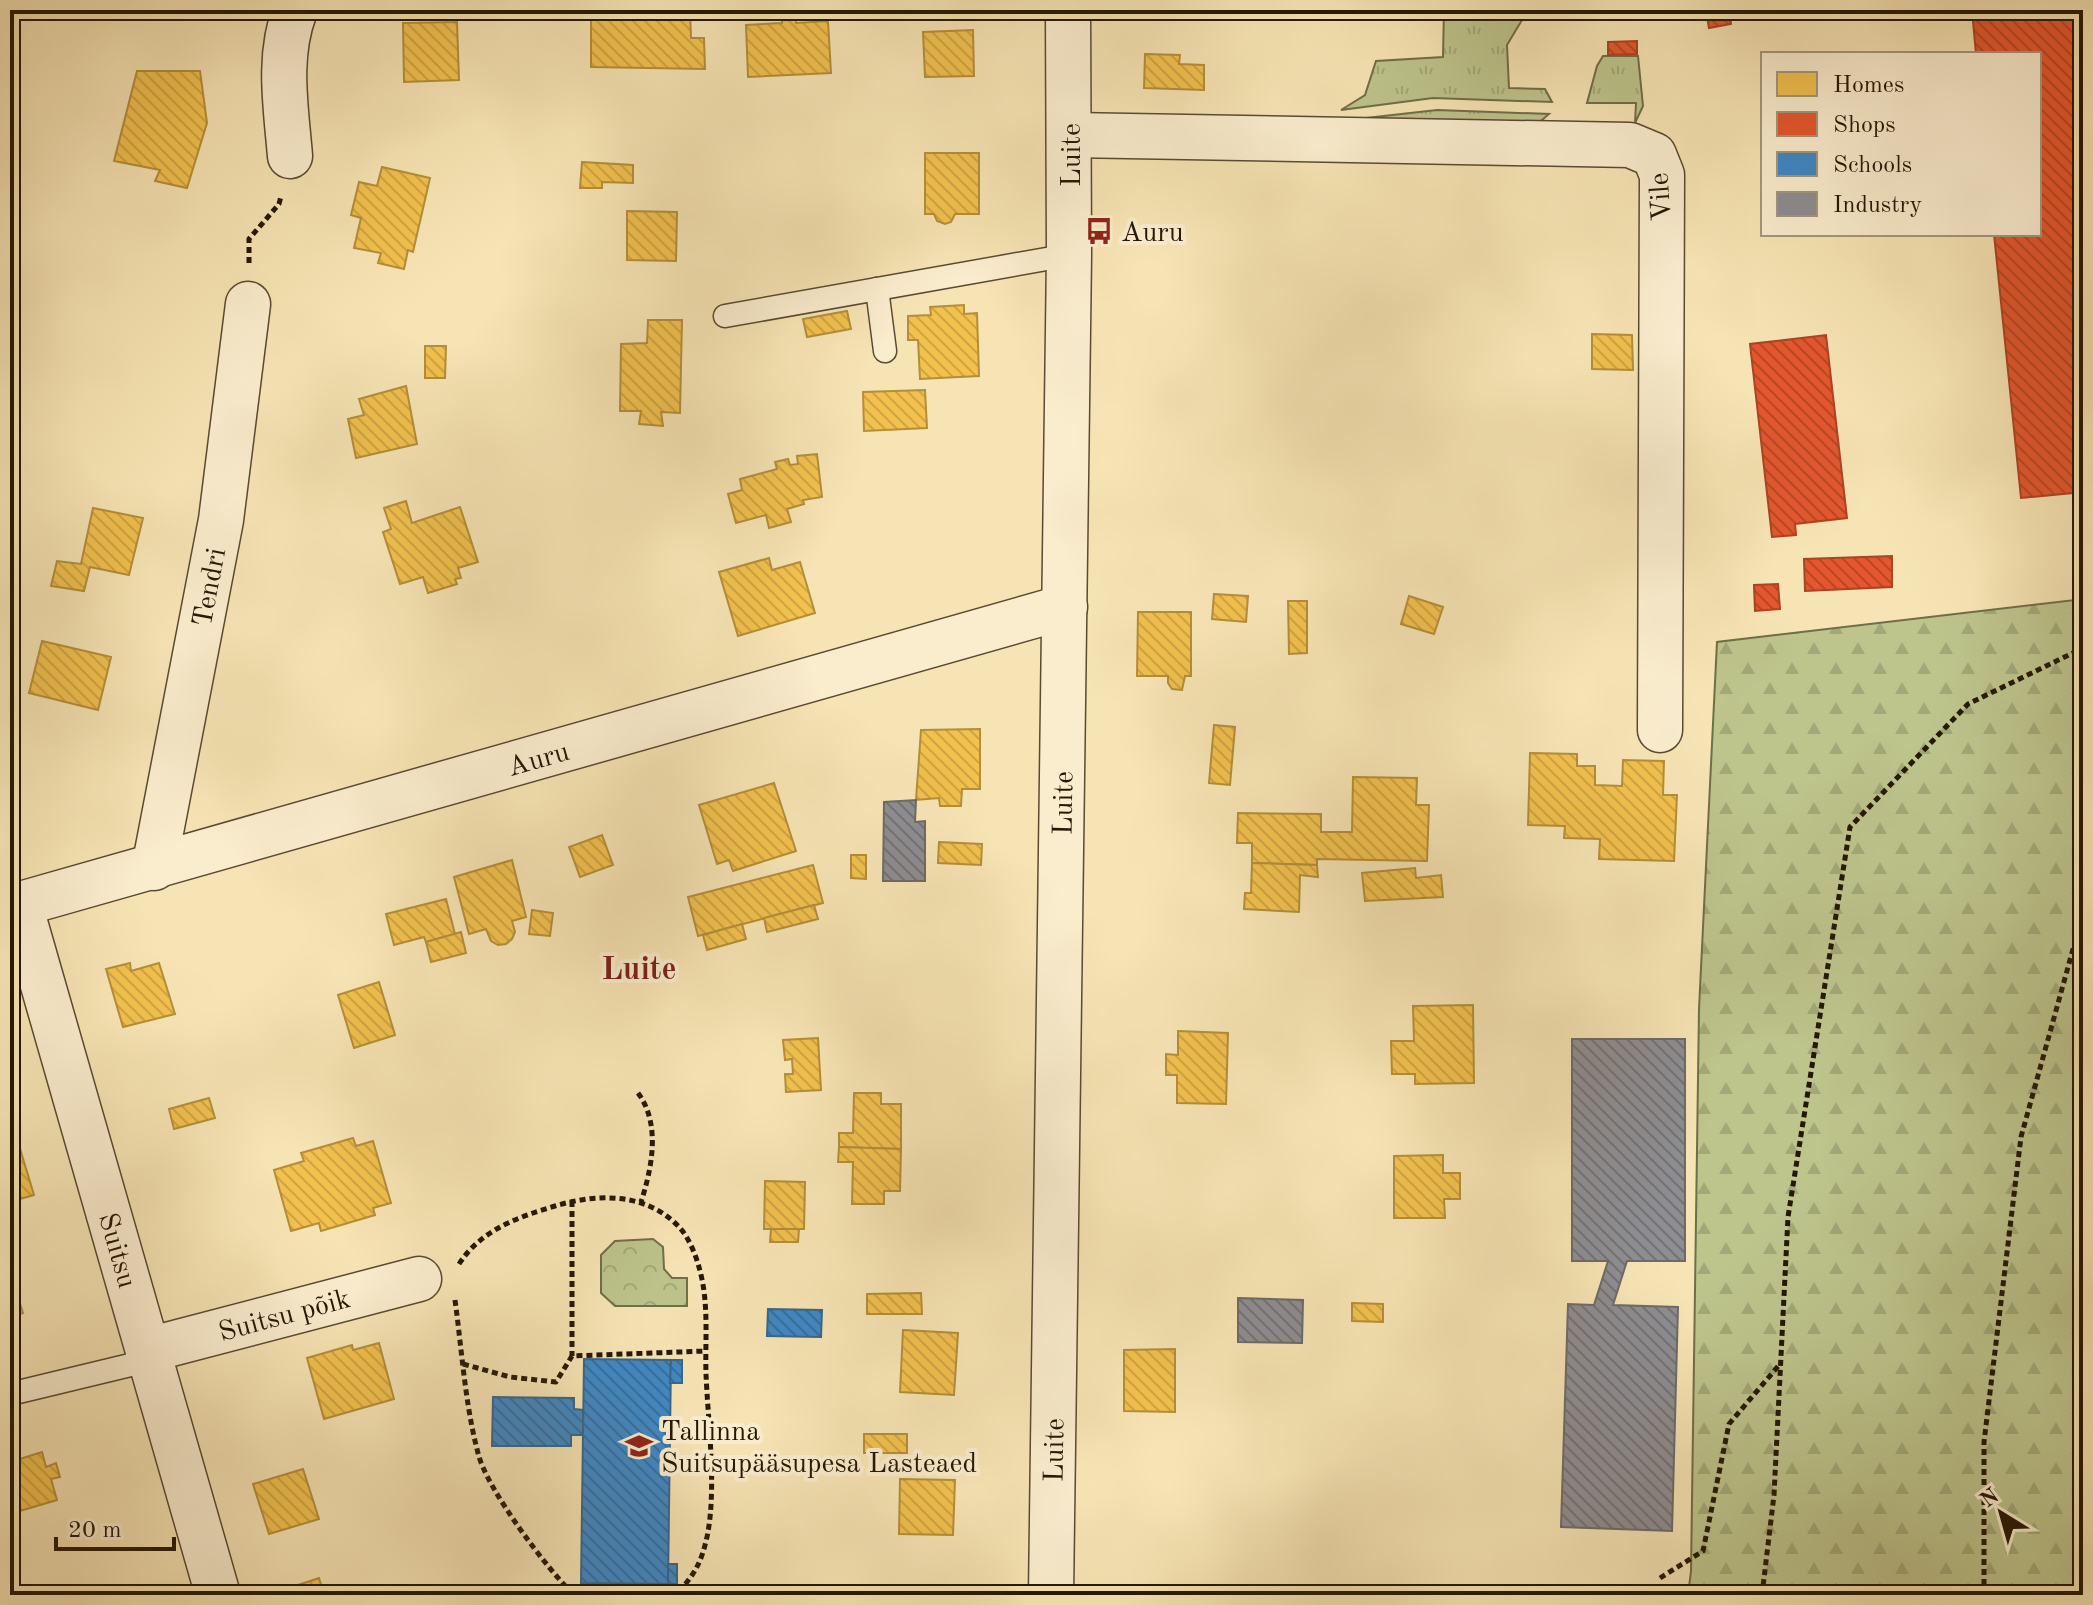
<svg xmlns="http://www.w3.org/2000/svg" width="2093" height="1605" font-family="'Old Standard TT',serif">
  <defs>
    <pattern id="grass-tufts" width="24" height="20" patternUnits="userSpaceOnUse" patternTransform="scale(2)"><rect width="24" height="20" fill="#bdc48c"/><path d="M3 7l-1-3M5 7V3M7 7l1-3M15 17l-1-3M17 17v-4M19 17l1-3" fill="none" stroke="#a2a877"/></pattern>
    <pattern id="forest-firs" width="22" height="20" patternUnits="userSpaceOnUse" patternTransform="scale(2)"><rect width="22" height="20" fill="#bdc48c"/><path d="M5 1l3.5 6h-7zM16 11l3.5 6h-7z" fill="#a2a877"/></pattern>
    <pattern id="park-crowns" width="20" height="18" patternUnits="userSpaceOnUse" patternTransform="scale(2)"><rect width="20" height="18" fill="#bdc48c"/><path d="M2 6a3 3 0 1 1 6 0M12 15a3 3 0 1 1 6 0" fill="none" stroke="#a2a877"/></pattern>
    <pattern id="homes-back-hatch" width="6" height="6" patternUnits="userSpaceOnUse" patternTransform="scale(2)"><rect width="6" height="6" fill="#f2c14e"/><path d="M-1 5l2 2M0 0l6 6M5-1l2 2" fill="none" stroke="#cfa543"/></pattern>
    <pattern id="shops-back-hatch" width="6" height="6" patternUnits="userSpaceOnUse" patternTransform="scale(2)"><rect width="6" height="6" fill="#e4572e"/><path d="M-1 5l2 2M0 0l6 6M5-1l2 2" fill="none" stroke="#b94725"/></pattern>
    <pattern id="schools-back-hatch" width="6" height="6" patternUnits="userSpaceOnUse" patternTransform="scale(2)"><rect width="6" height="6" fill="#3f88c5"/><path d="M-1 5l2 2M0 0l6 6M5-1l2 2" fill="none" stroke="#356e9e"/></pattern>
    <pattern id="industry-back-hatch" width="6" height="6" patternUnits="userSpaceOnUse" patternTransform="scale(2)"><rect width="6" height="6" fill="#8d8d92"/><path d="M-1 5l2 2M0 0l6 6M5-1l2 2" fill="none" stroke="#737275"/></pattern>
  </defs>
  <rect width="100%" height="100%" fill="#f7e4b4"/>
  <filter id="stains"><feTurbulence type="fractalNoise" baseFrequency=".0025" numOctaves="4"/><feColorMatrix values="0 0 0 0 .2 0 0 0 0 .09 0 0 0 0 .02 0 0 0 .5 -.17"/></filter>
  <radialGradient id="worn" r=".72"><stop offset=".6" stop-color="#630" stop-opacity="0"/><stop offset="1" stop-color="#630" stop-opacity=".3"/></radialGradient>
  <g fill="url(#grass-tufts)" stroke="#706e48" stroke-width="2">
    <path d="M1444,10H1528L1507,45L1509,88L1545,89L1552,102L1433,98L1341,110L1365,95L1376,61L1443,57Z"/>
    <path d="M1603,56H1638L1643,106L1635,123L1636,103H1587L1597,66Z"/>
    <path d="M1437,110L1549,114L1534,127L1339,121Z"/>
  </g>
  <path fill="url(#forest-firs)" stroke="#706e48" stroke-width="2" d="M2083,599V1595H1688L1691,1571L1699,1009L1717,642Z"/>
  <path fill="url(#park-crowns)" stroke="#706e48" stroke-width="2" d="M653,1239L663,1247L664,1269L672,1278H687V1306H615L601,1293V1255L615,1241Z"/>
  <g fill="url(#homes-back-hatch)" stroke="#b48e38" stroke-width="2">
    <path d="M624,10H690L691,38H704L705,69L591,67V13Z"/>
    <path d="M782,16H796V23L828,21L831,73L748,77L746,25L782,23Z"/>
    <path d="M457,22L459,80L404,82L403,23Z"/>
    <path d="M973,30L974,76L925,77L923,32Z"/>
    <path d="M1145,54L1180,55L1179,64L1204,65V90L1144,88Z"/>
    <path d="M137,71H200L207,123L187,188L155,181L160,170L114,161Z"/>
    <path d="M925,153H979V214H955L951,222L945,224L937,221L934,214H925Z"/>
    <path d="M582,162L633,165V183L602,182V188H580Z"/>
    <path d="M382,167L430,178L413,252L408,250L404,269L378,263L381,253L354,248L361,218L351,215L359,182L377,186Z"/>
    <path d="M627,211L677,212L676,261L627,260Z"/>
    <path d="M964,305V314L977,313L979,376L920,379L918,340H908V316L931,315L930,307Z"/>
    <path d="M847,311L851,329L807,337L803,319Z"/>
    <path d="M648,320H682L680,413L661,412L663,426L639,424L641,411H620L621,344L647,343Z"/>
    <path d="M1592,334L1632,335L1633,370L1592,369Z"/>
    <path d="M425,346H446L445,378H425Z"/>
    <path d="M406,386L417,444L356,458L348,419L364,415L359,399Z"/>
    <path d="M925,390L927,428L864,431L863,392Z"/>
    <path d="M817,454L822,497L803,500L804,504L787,509L791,522L769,528L766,515L736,523L728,494L742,490L740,479L777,469L775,462L788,459L790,465L798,464L797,456Z"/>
    <path d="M406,501L412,523L460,507L478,562L458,568L461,578L455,579L457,584L428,593L423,577L400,584L383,532L391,529L384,508Z"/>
    <path d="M93,508L143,518L129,575L90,567L84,591L51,586L57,561L81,564Z"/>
    <path d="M769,558L772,570L800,562L815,613L738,636L719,572Z"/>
    <path d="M1214,594L1248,596L1246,622L1212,619Z"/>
    <path d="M1409,596L1443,607L1434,634L1401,624Z"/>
    <path d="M1288,601H1307V653L1289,654Z"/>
    <path d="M1138,612H1191V676H1185L1182,690L1172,689L1168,683V676H1137Z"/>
    <path d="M42,641L111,657L98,710L29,693Z"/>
    <path d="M1214,725L1235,727L1230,785L1209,783Z"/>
    <path d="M980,729V789H962L961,806H940L939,798L916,800L921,730Z"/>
    <path d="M1530,753L1577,754V766H1595V785L1622,786L1623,760L1664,761L1663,795H1677L1674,861L1599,859L1600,839L1564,838L1565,826L1528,825Z"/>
    <path d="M1353,777L1417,778L1416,805H1429L1427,861L1317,859V865L1252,863V843H1237L1238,813L1321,814V832H1352Z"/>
    <path d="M774,783L796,851L733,871L729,860L717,864L699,805Z"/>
    <path d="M602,835L613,865L580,877L569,847Z"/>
    <path d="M939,842L982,844L981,865L938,863Z"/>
    <path d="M851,855H866V879L851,878Z"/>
    <path d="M512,860L526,917L512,921L515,932L512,939L506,944L498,945L491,941L486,929L469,934L454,877Z"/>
    <path d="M1252,863L1317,865L1318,877L1300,875L1299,912L1244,909L1245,893H1251Z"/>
    <path d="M813,865L823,903L698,936L688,897Z"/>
    <path d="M1415,868L1416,878L1441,875L1443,897L1365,901L1362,873Z"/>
    <path d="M446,899L455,934L426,942L424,937L394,945L386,914Z"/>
    <path d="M814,905L818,919L767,932L764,918Z"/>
    <path d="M532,910L553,913L550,936L529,934Z"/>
    <path d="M742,924L746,939L707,950L703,935Z"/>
    <path d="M461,932L466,953L431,962L426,942Z"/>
    <path d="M130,963L131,971L159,963L175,1014L123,1027L106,969Z"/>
    <path d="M379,982L395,1035L354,1048L338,995Z"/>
    <path d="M1473,1005L1474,1083L1415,1084V1074H1392L1391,1041H1414L1413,1006Z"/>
    <path d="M1178,1031L1228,1033L1226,1104L1177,1103V1075H1166V1054L1178,1055Z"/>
    <path d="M818,1038L821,1090L786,1092L785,1074H793L792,1059L785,1060L783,1040Z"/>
    <path d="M854,1093H881V1104H901V1149L839,1147V1133H853Z"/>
    <path d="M209,1098L215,1118L174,1129L169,1109Z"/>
    <path d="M15,1132L34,1195L10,1202V1134Z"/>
    <path d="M353,1138L356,1146L373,1141L391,1203L373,1208L375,1215L321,1231L319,1223L291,1231L274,1170L304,1161L301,1153Z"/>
    <path d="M839,1147L901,1149L900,1191H884V1204H852L853,1162H838Z"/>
    <path d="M1443,1155V1173H1460V1199H1444L1445,1218H1394V1156Z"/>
    <path d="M765,1181L805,1182L804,1229H764Z"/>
    <path d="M771,1229H799L798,1242H770Z"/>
    <path d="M16,1291L23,1313L13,1316L15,1322L10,1324V1293Z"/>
    <path d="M921,1293L922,1314H867V1294Z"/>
    <path d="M1352,1303L1383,1304V1322L1352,1321Z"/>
    <path d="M903,1330L958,1333L954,1395L900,1392Z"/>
    <path d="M379,1343L394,1399L324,1419L307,1358L352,1345L353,1350Z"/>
    <path d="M1175,1349V1412L1124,1411V1350Z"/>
    <rect x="864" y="1434" width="43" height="19"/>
    <path d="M42,1452L46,1467L56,1463L60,1477L51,1479L57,1500L10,1514V1462Z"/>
    <path d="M303,1469L319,1519L269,1534L253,1484Z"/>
    <path d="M900,1479L955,1480L953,1535L899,1534Z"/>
    <path d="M319,1578L324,1595H297L295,1586Z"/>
  </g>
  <g fill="url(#shops-back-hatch)" stroke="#a42" stroke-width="2">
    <path d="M1972,10H2083V492L2021,498L1994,234H2039V54H1976Z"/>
    <path d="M1730,15L1731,24L1709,28L1707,17Z"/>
    <path d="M1637,41V54L1608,55V42Z"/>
    <path d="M1826,335L1847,518L1795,524L1796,535L1772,537L1750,344Z"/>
    <path d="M1892,556V587L1805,591L1804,559Z"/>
    <path d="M1778,584L1780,609L1755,611L1754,585Z"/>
  </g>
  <g fill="url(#schools-back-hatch)" stroke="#37668b" stroke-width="2">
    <path d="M768,1309L822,1310L821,1337L767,1336Z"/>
    <path d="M584,1359L671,1360L668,1584L581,1583Z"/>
    <path d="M671,1360H682V1383H670Z"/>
    <path d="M493,1397L574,1398V1409L583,1410V1435H571V1446H492Z"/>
    <rect x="668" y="1564" width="9" height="20"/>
  </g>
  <g fill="url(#industry-back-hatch)" stroke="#6e6a68" stroke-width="2">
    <path d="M916,800L915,822L925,821V881H883L884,802Z"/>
    <path d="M1572,1039H1685V1261H1627L1613,1305L1678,1307L1672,1531L1561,1527L1568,1304L1594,1305L1608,1261H1572Z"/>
    <path d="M1238,1298L1303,1300L1302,1343L1238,1342Z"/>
  </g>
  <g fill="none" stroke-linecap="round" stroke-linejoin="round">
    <g stroke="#594a31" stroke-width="25">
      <g id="service">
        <path d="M877,289L885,351"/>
        <path d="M725,316L1069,255"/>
        <path d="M10,1394L151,1360"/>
      </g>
    </g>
    <g stroke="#594a31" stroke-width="47">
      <g id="minor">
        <path d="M1071,135L1630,145L1654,155L1662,175L1660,730"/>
        <path d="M290,156C286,107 277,57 295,10"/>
        <path d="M154,868L221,520L248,304"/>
        <path d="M20,905L218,1595"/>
        <path d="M10,907L1065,607"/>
        <path d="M148,1350L419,1279"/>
        <path d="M1051,1595L1069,255L1068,10"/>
      </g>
    </g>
    <g stroke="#241705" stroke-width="5" stroke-dasharray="6 4" stroke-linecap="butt">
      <path d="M249,263V239L279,204L281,196"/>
      <path d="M638,1093C661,1124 652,1168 641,1202"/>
      <path d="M572,1201V1356"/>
      <path d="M459,1264C481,1230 518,1217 555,1206C595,1194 642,1192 675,1223C688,1234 696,1255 700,1271C709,1304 705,1340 706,1374C708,1423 717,1489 707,1537C701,1564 694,1575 676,1595"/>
      <path d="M455,1300C462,1351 465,1404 478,1453C486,1488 547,1569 574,1595"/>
      <path d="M463,1364L510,1377L556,1382L572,1356L706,1351"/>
      <path d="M1660,1578L1703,1551L1729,1424L1780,1364"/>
      <path d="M1762,1595L1774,1495L1788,1217L1850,827L1968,704L2083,648"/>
      <path d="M1984,1595V1442L2021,1137L2083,913"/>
    </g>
    <use href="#service" stroke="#faedce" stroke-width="22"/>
    <use href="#minor" stroke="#faedce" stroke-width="44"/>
  </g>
  <defs>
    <g id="bus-bare" transform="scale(2.16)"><path d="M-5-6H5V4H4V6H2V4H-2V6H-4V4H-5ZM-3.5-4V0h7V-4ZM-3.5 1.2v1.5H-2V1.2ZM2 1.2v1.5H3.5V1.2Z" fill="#8f2418" stroke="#faedce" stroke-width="2.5" paint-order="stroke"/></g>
    <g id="school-bare" transform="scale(2.16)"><path d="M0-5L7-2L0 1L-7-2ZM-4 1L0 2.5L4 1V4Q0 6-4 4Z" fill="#8f2418" stroke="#faedce" stroke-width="2.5" paint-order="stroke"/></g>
  </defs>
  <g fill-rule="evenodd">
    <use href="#bus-bare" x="1099" y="231"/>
    <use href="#school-bare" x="639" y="1446"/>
  </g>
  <g text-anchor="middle" stroke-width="8" stroke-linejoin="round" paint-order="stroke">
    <g font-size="28" fill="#241705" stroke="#faedce">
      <text transform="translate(1070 155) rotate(-90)" y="10">Luite</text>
      <text transform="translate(1659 197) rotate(-94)" y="10">Vile</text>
      <text transform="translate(208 587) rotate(-79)" y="10">Tendri</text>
      <text transform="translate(538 758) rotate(-16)" y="10">Auru</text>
      <text transform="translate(1062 803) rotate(-89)" y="10">Luite</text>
      <text transform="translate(119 1250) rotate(74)" y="10">Suitsu</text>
      <text transform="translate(284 1314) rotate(-15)" y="10">Suitsu põik</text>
      <text transform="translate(1053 1450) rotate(-89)" y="10">Luite</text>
    </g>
    <g font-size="28" fill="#241705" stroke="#faedce" text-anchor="start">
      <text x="1121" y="241">Auru</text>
      <text x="661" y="1440">Tallinna<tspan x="661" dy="32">Suitsupääsupesa Lasteaed</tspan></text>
    </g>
    <g font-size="32" font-weight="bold" fill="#7a1f14" stroke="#faedce">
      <text x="639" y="979">Luite</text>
    </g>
  </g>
  <rect width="2093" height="1605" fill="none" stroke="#f7e4b4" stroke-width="40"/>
  <rect x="12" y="12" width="2069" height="1581" fill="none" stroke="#241705" stroke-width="4"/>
  <rect x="20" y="20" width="2053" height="1565" fill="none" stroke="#241705" stroke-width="2"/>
  <rect x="1761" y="52" width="280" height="184" fill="#faedce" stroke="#a4977e" stroke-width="2"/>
  <rect x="1777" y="72" width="40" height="24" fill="#f2c14e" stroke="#a4977e" stroke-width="2"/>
  <text x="1833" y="92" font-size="24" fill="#241705">Homes</text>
  <rect x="1777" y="112" width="40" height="24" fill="#e4572e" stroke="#a4977e" stroke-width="2"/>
  <text x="1833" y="132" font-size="24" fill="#241705">Shops</text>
  <rect x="1777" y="152" width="40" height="24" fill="#3f88c5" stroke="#a4977e" stroke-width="2"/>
  <text x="1833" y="172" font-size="24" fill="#241705">Schools</text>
  <rect x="1777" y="192" width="40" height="24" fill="#8d8d92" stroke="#a4977e" stroke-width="2"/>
  <text x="1833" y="212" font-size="24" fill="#241705">Industry</text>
  <g transform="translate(2001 1513) rotate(323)" stroke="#faedce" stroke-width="6" paint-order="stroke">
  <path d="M0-6L14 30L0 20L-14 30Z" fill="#241705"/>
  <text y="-12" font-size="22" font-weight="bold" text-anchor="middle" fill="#241705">N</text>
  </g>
  <path d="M56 1537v12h118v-12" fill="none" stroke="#241705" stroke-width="4"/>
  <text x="68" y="1537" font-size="24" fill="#241705" stroke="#faedce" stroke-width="6" paint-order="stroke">20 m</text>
  <rect width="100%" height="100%" filter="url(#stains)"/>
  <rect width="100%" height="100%" fill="url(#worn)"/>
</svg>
